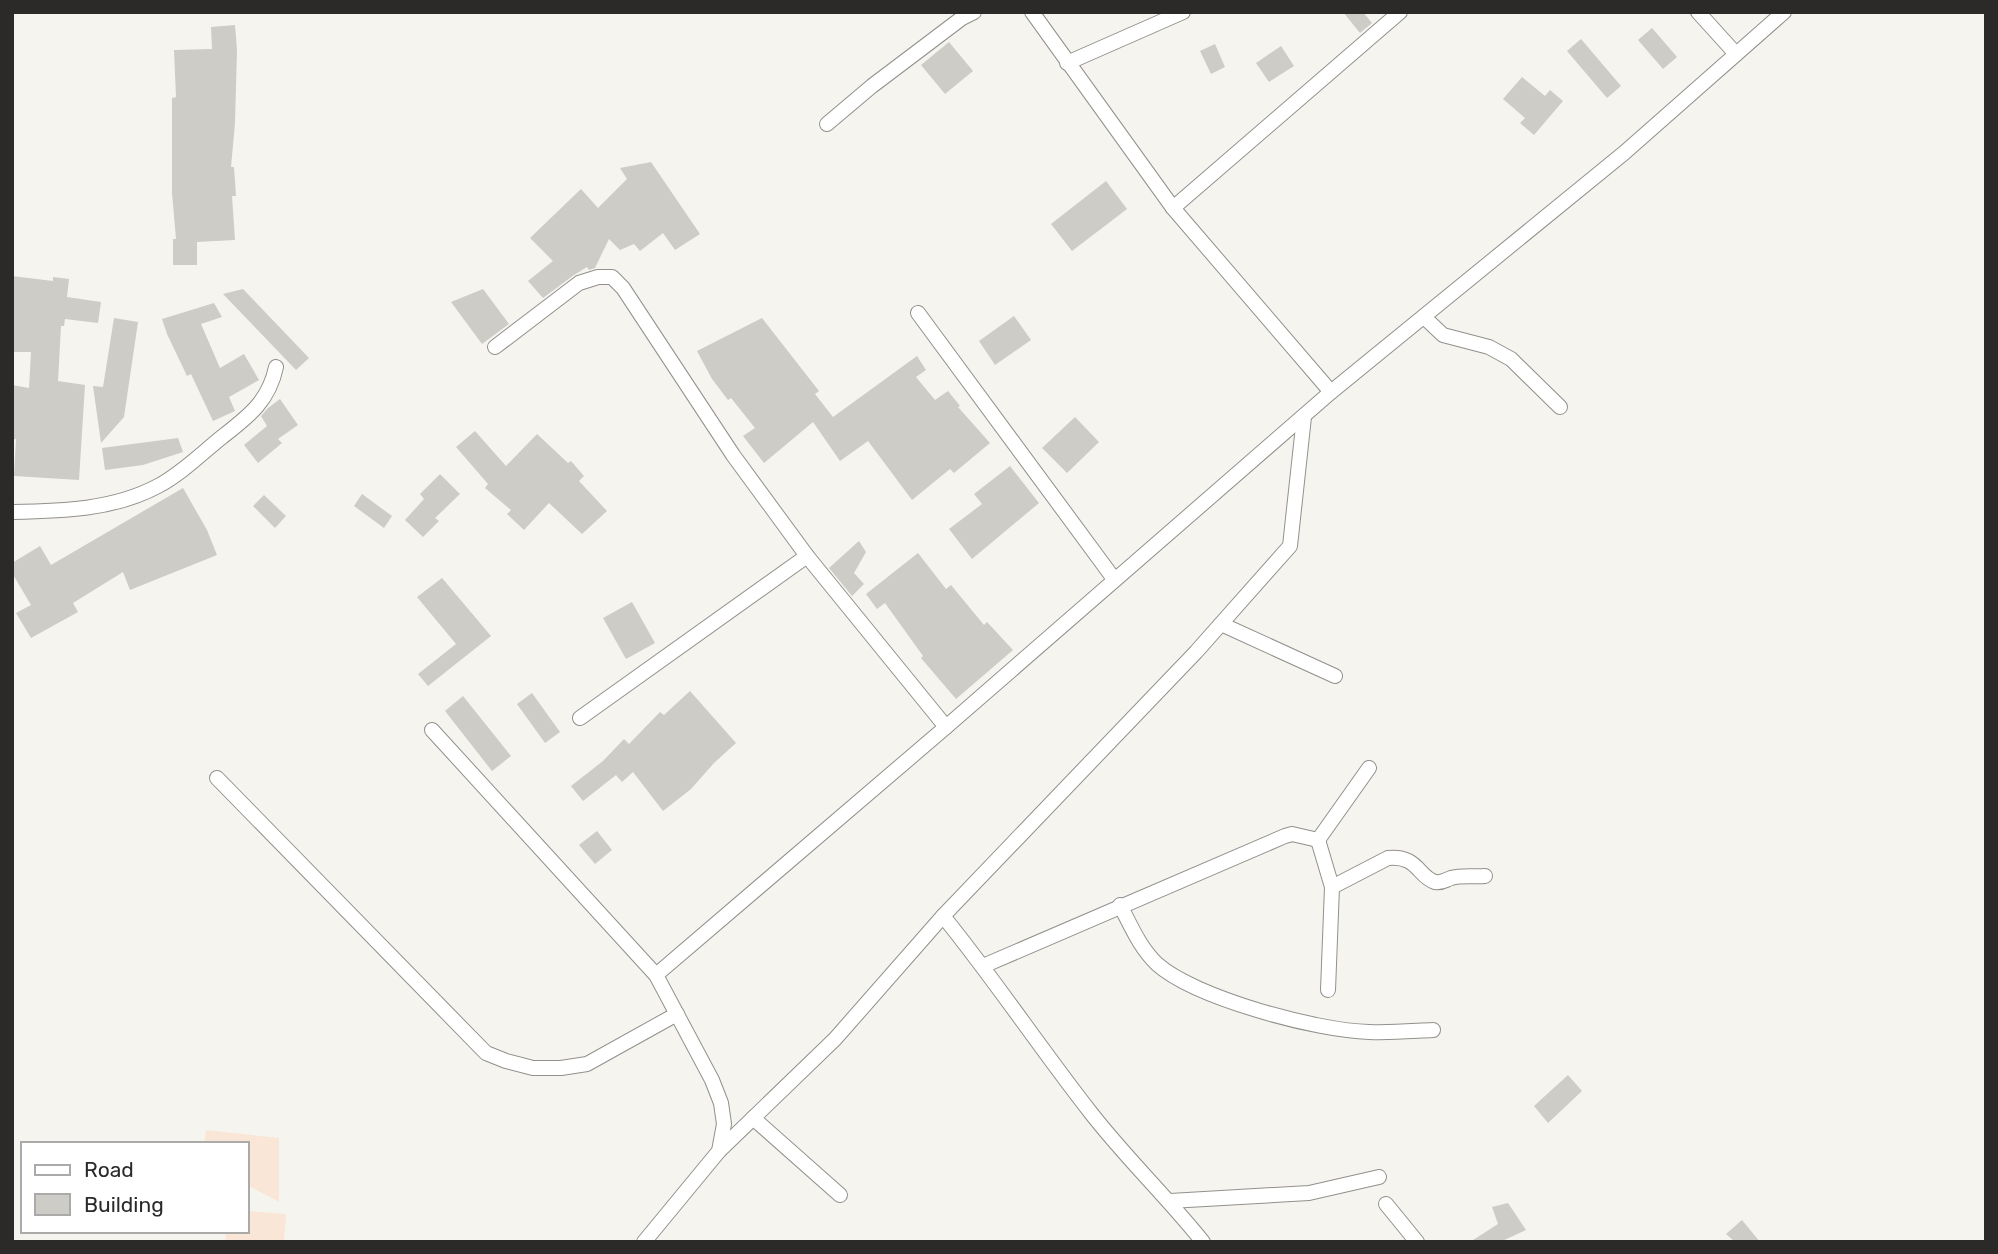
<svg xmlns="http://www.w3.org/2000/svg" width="1998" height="1254" font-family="Rubik,sans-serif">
  <rect width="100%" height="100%" fill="#f6f4ef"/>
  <g fill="#f9e6d6">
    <path d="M206,1130L279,1138V1202L247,1185V1144H204Z"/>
    <path d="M247,1211L286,1214L284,1242H225L226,1231H247Z"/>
  </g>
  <g fill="#cdccc7">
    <path d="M1343,12H1363L1372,23L1360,33Z"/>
    <path d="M235,25L237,50L235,123L231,167H234L236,196H232L235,240L197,242V265H173V239H176L172,193V98L176,97L174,50L212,49L211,27Z"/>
    <path d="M1652,28L1677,57L1663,69L1638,40Z"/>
    <path d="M1581,39L1621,86L1607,98L1567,51Z"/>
    <path d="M949,42L973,71L945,94L921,65Z"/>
    <path d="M1215,44L1225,67L1211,74L1200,51Z"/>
    <path d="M1281,46L1294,66L1269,82L1256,63Z"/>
    <path d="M1522,77L1545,96L1550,90L1563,101L1534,135L1520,123L1525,118L1503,99Z"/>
    <path d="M651,162L700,234L675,250L663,233L640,251L634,244L620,250L609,239L595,268L589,270L587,267L574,275L543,298L528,281L553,261L530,238L581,189L598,208L627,179L620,168Z"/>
    <path d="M1106,181L1127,209L1072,251L1051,224Z"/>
    <path d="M12,276L53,281V277L69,279L67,297L101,302L98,323L65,319L64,326H61L58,381L85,385L79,480L14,476L16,439L12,440V385L29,388L31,352H12Z"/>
    <path d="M243,289L309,358L296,370L223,294Z"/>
    <path d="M483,289L509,324L482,344L451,302Z"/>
    <path d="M214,303L222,317L201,324L220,368L244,354L259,380L229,397L235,411L213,421L191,374L187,376L167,334L162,319Z"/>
    <path d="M1014,316L1031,340L995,365L979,341Z"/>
    <path d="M114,318L138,322L124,417L101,443L93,386L103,387Z"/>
    <path d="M762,318L819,391L815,394L833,417L917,356L926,370L916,377L935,400L948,391L960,406L958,407L990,443L954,473L950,469L912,500L868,441L840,461L813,422L764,463L743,436L755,428L731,398L728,400L712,379L697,351Z"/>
    <path d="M280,399L298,425L278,439L282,443L258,463L244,445L267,426L261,416L268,408Z"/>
    <path d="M1075,417L1099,442L1067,473L1042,448Z"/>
    <path d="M475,431L506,466L537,434L568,463L571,461L584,476L579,481L607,511L582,534L549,503L524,530L507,514L511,510L485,488L488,484L456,447Z"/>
    <path d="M178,438L183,452L143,465L105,470L102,448Z"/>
    <path d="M1010,466L1039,503L972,559L949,529L982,504L974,494Z"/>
    <path d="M440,474L460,494L435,518L439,521L423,537L405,520L424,499L420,494Z"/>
    <path d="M183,488L207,530L217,555L130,590L123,572L73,603L78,612L31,638L16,613L31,605L12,573V563L40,546L51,565Z"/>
    <path d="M362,494L392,516L384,528L354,506Z"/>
    <path d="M264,495L286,516L275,528L253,506Z"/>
    <path d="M859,541L866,552L854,573L864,584L852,596L829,568Z"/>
    <path d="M918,553L946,589L951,585L984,625L987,622L1013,650L956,699L921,658L923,656L885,603L877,609L866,594Z"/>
    <path d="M442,578L491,636L428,686L418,674L456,644L417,597Z"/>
    <path d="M632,602L655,643L626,659L603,618Z"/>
    <path d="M690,691L736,743L714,763L691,789L663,811L633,772L622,782L616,775L583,801L571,786L603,761L624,739L629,744L660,712L664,715Z"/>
    <path d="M532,693L560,732L545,743L517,704Z"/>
    <path d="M463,696L511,756L492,771L445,711Z"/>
    <path d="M597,831L612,850L595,864L579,845Z"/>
    <path d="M1568,1075L1582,1091L1548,1123L1534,1106Z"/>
    <path d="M1508,1203L1526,1230L1500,1242H1470L1498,1224L1492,1207Z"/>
    <path d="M1742,1220L1760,1242H1735L1726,1234Z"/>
  </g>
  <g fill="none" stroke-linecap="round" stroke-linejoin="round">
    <g stroke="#92908c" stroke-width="16">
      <g id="minor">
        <path d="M1032,12L1173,208L1331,392"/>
        <path d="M1698,12L1736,54"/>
        <path d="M1067,63L1183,12"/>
        <path d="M827,124L872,86L962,18L974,12"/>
        <path d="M1173,208L1400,12"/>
        <path d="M918,313L1114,579"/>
        <path d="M1425,318L1443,335L1489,347L1511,359L1560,407"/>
        <path d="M495,347L579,283L598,277H612L623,288L733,455L807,556L946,727"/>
        <path d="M12,512C62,511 113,510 158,486C181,474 202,453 222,437C249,416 269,401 276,367"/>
        <path d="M1221,624L1335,676"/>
        <path d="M580,718L807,556"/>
        <path d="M432,730L656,975L712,1080L721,1103L724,1124L719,1151L644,1242"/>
        <path d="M217,778L486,1053L506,1061L533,1068H561L587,1064L677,1014"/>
        <path d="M1318,840L1332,887L1328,990"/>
        <path d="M1318,840L1369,768"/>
        <path d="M1332,887L1388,858C1418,855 1418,877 1435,882C1443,883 1445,880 1451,878C1461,875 1474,877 1485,876"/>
        <path d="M1120,905C1131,926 1140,948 1157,964C1195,998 1318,1031 1369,1032C1390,1033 1412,1031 1433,1030"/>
        <path d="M943,916C995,980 1040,1048 1091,1113C1126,1158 1167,1197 1203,1242"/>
        <path d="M983,966L1285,836L1292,834L1318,840"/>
        <path d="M656,975L946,727L1331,392L1624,153L1784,12"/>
        <path d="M753,1118L840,1195"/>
        <path d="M719,1151L835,1039L943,916L1196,652L1290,546L1304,417"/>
        <path d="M1170,1201L1309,1193L1379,1177"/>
        <path d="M1386,1204L1417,1242"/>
      </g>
    </g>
    <use href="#minor" stroke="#fff" stroke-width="14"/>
  </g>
  <rect width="1998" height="1254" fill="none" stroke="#2b2a29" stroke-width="28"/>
  <rect x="21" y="1142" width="228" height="91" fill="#ffffff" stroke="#aaaaa9" stroke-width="2"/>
  <rect x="35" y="1165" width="35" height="10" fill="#ffffff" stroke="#aaaaa9" stroke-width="2"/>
  <text x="84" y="1177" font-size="21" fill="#2b2a29">Road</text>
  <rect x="35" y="1194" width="35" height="21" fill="#cdccc7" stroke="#aaaaa9" stroke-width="2"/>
  <text x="84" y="1212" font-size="21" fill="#2b2a29">Building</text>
</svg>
